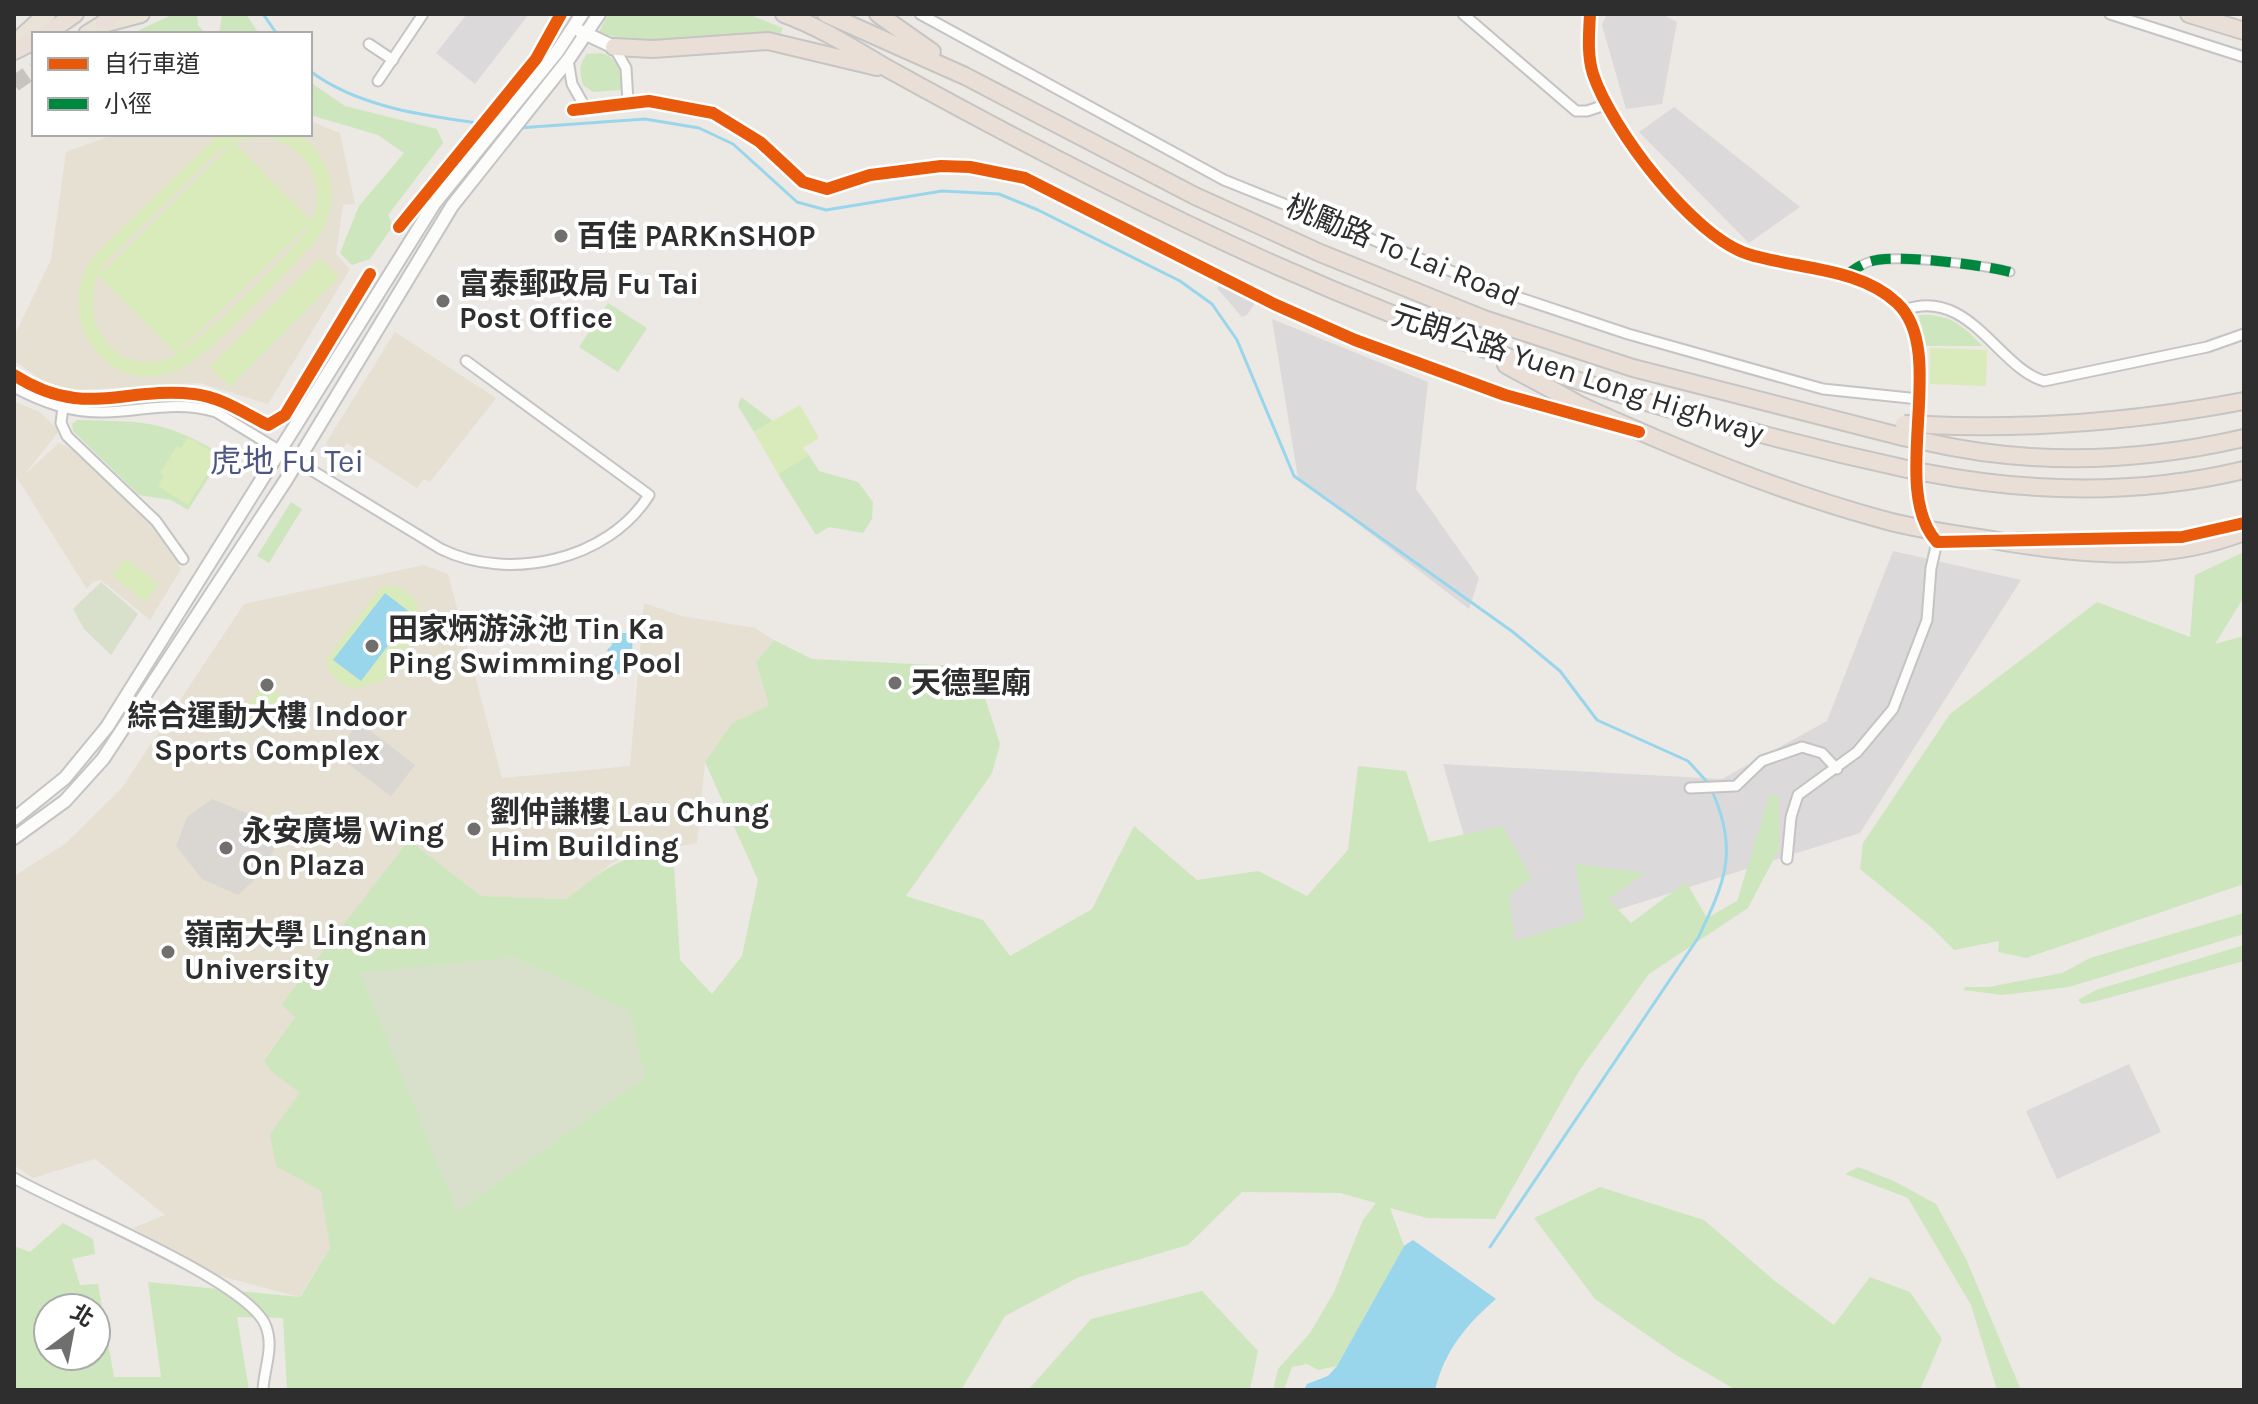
<svg xmlns="http://www.w3.org/2000/svg" width="2258" height="1404" font-family="Karla,'Noto Sans TC',sans-serif">
  <rect width="100%" height="100%" fill="#ece8e4"/>
  <g fill="#dcd9db">
    <path d="M467,14H529L475,84L436,53Z"/>
    <path d="M1607,14H1662L1677,22L1662,104L1626,109L1602,25Z"/>
    <path d="M1674,107L1800,207L1749,243L1639,132Z"/>
    <path d="M1225,280L1257,300L1247,315L1242,317L1217,288Z"/>
    <path d="M1272,319L1428,382L1416,489L1479,578L1469,609L1298,478Z"/>
    <path d="M1893,551L2021,580L1860,833L1497,948L1443,764L1722,779L1827,721Z"/>
    <path d="M2129,1064L2161,1132L2057,1179L2026,1111Z"/>
  </g>
  <g fill="#e6e0d3">
    <path d="M310,121L340,133L355,204L343,205L336,254L350,269L268,404L200,383L76,390L47,383L14,361V336L51,260L66,152L115,134H310Z"/>
    <path d="M395,332L496,398L430,482L424,479L417,488L347,443L336,459L326,443Z"/>
    <path d="M14,401L41,413L59,431L24,475L59,443L76,451L152,525L181,569L150,620L101,580L92,582L87,589L14,473Z"/>
    <path d="M424,565L448,574L502,778L630,766L644,603L682,616L755,628L774,640L756,662L770,705L732,723L705,762L697,843L627,856L612,863L568,899L481,896L409,841L281,1005L295,1017L264,1059L402,1135L299,1297L205,1272L133,1228L165,1215L95,1159L33,1178L14,1165V876L65,844L121,789L244,604Z"/>
  </g>
  <g fill="#cee6be" fill-rule="evenodd">
    <path d="M174,14H197L198,25L206,34H131Z"/>
    <path d="M222,14H246L259,34H219Z"/>
    <path d="M608,14H748L783,28L780,36C722,32 654,54 599,32Z"/>
    <path d="M601,53C618,58 626,73 621,90L593,92L583,85C580,72 578,65 587,54Z"/>
    <path d="M310,82L345,106L437,129L443,143L388,215L393,226L370,259L352,265L340,253L359,206L404,153L378,135L310,115Z"/>
    <path d="M608,303L647,328L618,372L579,347Z"/>
    <path d="M1919,315C1951,314 1960,324 1983,346H1924Z"/>
    <path d="M741,397L773,421L754,432L738,406Z"/>
    <path d="M77,420C146,422 162,419 223,455L188,510L171,500L139,495L73,431L72,424Z"/>
    <path d="M809,455L819,471L858,482L873,502L872,519L863,533L829,527L816,535L778,474Z"/>
    <path d="M291,502L302,509L269,563L257,556Z"/>
    <path d="M2244,552V597L2215,644L2244,636V884L2026,958L1998,952L1999,941L1954,950L1931,927L1860,869L1863,843L1950,714L2097,602L2190,637L2195,575Z"/>
    <path d="M774,640L812,659L975,667L1000,744L992,773L906,896L983,920L1010,956L1092,909L1134,826L1197,880L1258,871L1307,896L1348,850L1358,766L1406,771L1429,842L1503,826L1531,878L1509,896L1515,941L1585,919L1575,864L1645,873L1608,899L1631,923L1686,882L1707,918L1737,901L1770,794L1779,797V849L1748,908L1649,974L1579,1071L1495,1219L1427,1218L1390,1208L1404,1246L1337,1366L1318,1370L1307,1364L1292,1367L1284,1390H1273L1278,1369L1310,1333L1334,1292L1363,1220L1376,1203L1340,1193L1242,1192L1188,1245L1079,1277L1005,1316L961,1390H287L283,1318L237,1317L249,1390H14V1246L30,1252L63,1223L93,1239L95,1254L72,1259L80,1285L98,1284L114,1377H161L148,1282L300,1297L330,1248L321,1191L276,1166L270,1134L300,1093L270,1070L264,1060L295,1017L281,1005L409,840L481,896L567,899C611,864 617,858 673,848L680,960L712,994L742,956L758,880L705,762L732,723L769,705L756,662ZM48,1308H96V1356H48Z"/>
    <path d="M2244,913V934L2069,987L2002,995L1964,990L1965,987H1989L2062,973L2090,958Z"/>
    <path d="M2244,945V961L2097,1001L2082,1004L2078,1000L2096,990Z"/>
    <path d="M1858,1167L1894,1181L1936,1204L1966,1259L2021,1390H1997L1971,1305L1908,1198L1845,1174Z"/>
    <path d="M1600,1187L1704,1220L1776,1282L1834,1325L1870,1277L1910,1292L1942,1339L1920,1390H1736L1676,1355L1595,1299L1534,1218Z"/>
    <path d="M1202,1291L1258,1351L1250,1390H1028L1091,1319Z"/>
  </g>
  <g fill="#d8e0cc">
    <path d="M101,582L138,614L111,655L84,629L73,609Z"/>
    <path d="M514,957L630,1011L645,1077L457,1212L360,973Z"/>
  </g>
  <g fill="#d9eabb" fill-rule="evenodd">
    <path d="M219,134C243,134 272,130 295,134C303,135 310,144 315,149C340,179 335,219 311,247C281,276 213,354 180,369C106,403 46,312 98,251ZM264,137C305,144 328,182 312,221L234,142ZM234,142L98,276L176,354L311,223C297,248 189,354 164,360C103,375 72,303 108,260L217,153Z"/>
    <path d="M320,258L339,277L230,387L210,366Z"/>
    <path d="M1930,348L1987,350L1986,386L1930,384Z"/>
    <path d="M800,405L819,438L803,448L809,455L778,474L754,432Z"/>
    <path d="M188,437L219,456L188,505L158,486L164,476L160,473L177,446L181,448Z"/>
    <path d="M126,558L159,584L145,602L112,575Z"/>
    <path d="M392,585L407,592L418,605V633L381,682L353,689L337,680L328,670L327,658L381,587Z"/>
    <path d="M265,683L281,695L255,728L239,716Z"/>
  </g>
  <g fill="#dad6d2">
    <path d="M359,722L415,765L391,796L335,754Z"/>
    <path d="M212,799L251,815L276,846L261,874L238,895L202,879L176,846L187,817Z"/>
  </g>
  <g fill="#99d6ec">
    <path d="M385,593L412,614L361,681L333,660Z"/>
    <path d="M612,633H633L631,674H611L609,669L612,661L607,650L612,645Z"/>
    <path d="M1413,1240L1496,1299C1466,1325 1445,1350 1435,1390H1304L1307,1384L1328,1376L1337,1366L1404,1246Z"/>
  </g>
  <g fill="none" stroke-linecap="round" stroke-linejoin="round">
    <g stroke="#99d6ec" stroke-width="3">
      <path d="M263,14L277,34"/>
      <path d="M310,71C360,109 433,117 494,125"/>
      <path d="M518,128L645,119L699,128L733,144L797,202L826,210L942,191L999,194L1038,210L1180,281L1212,304L1237,340L1294,476L1513,632L1560,671L1597,720L1688,761L1709,784"/>
      <path d="M1490,1247L1698,938C1725,882 1739,851 1712,791"/>
    </g>
    <path stroke="#c6c3c0" stroke-width="16" stroke-dasharray="16 8" stroke-linecap="butt" d="M14,84L34,70"/>
    <g stroke="#c5c4c5" stroke-width="11">
      <path id="pedestrian" d="M1845,276C1853,270 1863,263 1872,261C1898,254 1983,265 2010,272"/>
    </g>
    <g stroke="#c5c4c5" stroke-width="13">
      <g id="minor">
        <path d="M920,14L1224,180L1508,294L1628,334L1823,389L1919,399"/>
        <path d="M1463,14L1576,111H1587L1605,105"/>
        <path d="M1590,14C1589,34 1587,55 1593,74C1611,128 1693,237 1748,254C1795,269 1859,267 1897,303C1950,352 1887,488 1937,542L1962,541"/>
        <path d="M2110,14L2244,57"/>
        <path d="M369,44L393,60"/>
        <path d="M614,47L626,68L628,102"/>
        <path d="M568,60L572,84L585,107"/>
        <path d="M378,81L423,14"/>
        <path d="M573,110L649,101L713,113L760,142L803,182L827,189L870,175L941,166L970,167L1025,178L1274,304L1355,340L1505,395L1610,425"/>
        <path d="M1904,310C1969,286 1998,368 2044,381L2207,347L2244,334"/>
        <path d="M14,387C42,402 71,413 104,412C143,411 177,400 216,412L441,549C508,582 608,561 649,495L466,361"/>
        <path d="M63,407L61,423L67,436L156,521L183,559"/>
        <path d="M2017,538L2182,537L2244,523"/>
        <path d="M1690,788L1736,786L1762,761L1802,747L1822,753L1837,769"/>
        <path d="M1787,859L1791,817L1798,795L1857,752L1893,709L1927,620L1931,568L1937,542"/>
        <path d="M14,1178C64,1207 244,1279 265,1324C275,1347 264,1367 263,1390"/>
      </g>
    </g>
    <g stroke="#c5c4c5" stroke-width="16">
      <g id="secondary">
        <path d="M580,31L614,47"/>
        <path d="M14,819L65,778L107,727L434,204L557,52L582,14"/>
        <path d="M14,838L65,801L103,759L286,480L452,206L568,60L599,14"/>
      </g>
    </g>
    <g stroke="#c6c5c4" stroke-width="20">
      <g id="trunk">
        <path d="M87,34L103,24L141,14"/>
        <path d="M14,44L47,14"/>
      </g>
    </g>
    <g stroke="#c6c5c4" stroke-width="20">
      <g id="motorway">
        <path d="M784,14C823,28 857,51 892,71C988,124 1087,176 1185,223C1415,335 1658,415 1907,469"/>
        <path d="M826,14L965,76L1195,196L1320,253L1484,319L1633,368L1903,437"/>
        <path d="M878,14L932,52"/>
        <path d="M2189,14L2244,31"/>
        <path d="M103,24L113,14"/>
        <path d="M46,34L75,14"/>
        <path d="M614,47L653,49L768,41L877,67"/>
        <path d="M14,51L34,41"/>
        <path d="M1506,365L1582,406"/>
        <path d="M1927,425C2034,430 2138,421 2244,401"/>
        <path d="M1927,442C2032,466 2140,462 2244,438"/>
        <path d="M1927,473C2032,493 2140,495 2244,470"/>
      </g>
    </g>
    <use href="#pedestrian" stroke="#fcfcfb" stroke-width="7"/>
    <use href="#minor" stroke="#fcfcfb" stroke-width="9"/>
    <use href="#secondary" stroke="#fcfcfb" stroke-width="12"/>
    <use href="#trunk" stroke="#e9e2d6" stroke-width="16"/>
    <use href="#motorway" stroke="#eadfd6" stroke-width="16"/>
    <g stroke="#c6c5c4" stroke-width="20" stroke-linecap="butt">
      <g id="motorway-bridge">
        <path d="M1582,406C1680,450 1780,492 1884,520C1923,531 1964,535 2004,542C2086,555 2164,563 2244,532"/>
        <path d="M1904,424L1927,425"/>
        <path d="M1903,437L1927,442"/>
        <path d="M1907,469L1927,473"/>
      </g>
    </g>
    <use href="#motorway-bridge" stroke="#eadfd6" stroke-width="16"/>
    <path stroke="#00873e" stroke-width="10" stroke-dasharray="20 10" stroke-linecap="butt" d="M1845,276C1853,270 1863,263 1872,261C1898,254 1983,265 2010,272"/>
    <g stroke="#fff" stroke-width="17">
      <g id="cycleway">
        <path d="M1590,14C1589,34 1587,55 1593,74C1611,128 1693,237 1748,254C1795,269 1859,267 1897,303C1950,352 1887,488 1937,542L2182,537L2244,523"/>
        <path d="M573,110L649,101L713,113L760,142L803,182L827,189L870,175L941,166L970,167L1025,178L1274,304L1355,340L1505,395L1639,432"/>
        <path d="M399,227L536,59L561,14"/>
        <path d="M14,375C84,420 124,386 194,394C221,397 244,413 268,425L285,415L370,274"/>
      </g>
    </g>
    <use href="#cycleway" stroke="#e8590c" stroke-width="12"/>
  </g>
  <g fill="#706f6e" stroke="#fff" stroke-width="3">
    <circle cx="561" cy="236" r="8"/>
    <circle cx="443" cy="301" r="8"/>
    <circle cx="372" cy="646" r="8"/>
    <circle cx="895" cy="683" r="8"/>
    <circle cx="267" cy="685" r="8"/>
    <circle cx="474" cy="829" r="8"/>
    <circle cx="226" cy="848" r="8"/>
    <circle cx="168" cy="952" r="8"/>
  </g>
  <g text-anchor="middle" stroke-width="8" stroke-linejoin="round" paint-order="stroke">
    <g font-size="30" font-weight="bold" fill="#2e2e2e" stroke="#fff" text-anchor="start">
      <text x="577" y="246">百佳 PARKnSHOP</text>
      <text x="459" y="294">富泰郵政局 Fu Tai<tspan x="459" dy="34">Post Office</tspan></text>
      <text x="388" y="639">田家炳游泳池 Tin Ka<tspan x="388" dy="34">Ping Swimming Pool</tspan></text>
      <text x="911" y="693">天德聖廟</text>
      <text x="267" y="726" text-anchor="middle">綜合運動大樓 Indoor<tspan x="267" dy="34">Sports Complex</tspan></text>
      <text x="490" y="822">劉仲謙樓 Lau Chung<tspan x="490" dy="34">Him Building</tspan></text>
      <text x="242" y="841">永安廣場 Wing<tspan x="242" dy="34">On Plaza</tspan></text>
      <text x="184" y="945">嶺南大學 Lingnan<tspan x="184" dy="34">University</tspan></text>
    </g>
    <g font-size="30" fill="#2e2e2e" stroke="#fff">
      <text transform="translate(1403 251) rotate(22)" y="10">桃勵路 To Lai Road</text>
      <text transform="translate(1578 374) rotate(18)" y="10">元朗公路 Yuen Long Highway</text>
    </g>
    <g font-size="32" fill="#4d5680" stroke="#fff">
      <text x="287" y="472">虎地 Fu Tei</text>
    </g>
  </g>
  <rect width="2258" height="1404" fill="none" stroke="#2e2e2e" stroke-width="32"/>
  <rect x="32" y="32" width="280" height="104" fill="#ffffff" stroke="#ababab" stroke-width="2"/>
  <rect x="48" y="58" width="40" height="12" fill="#e8590c" stroke="#ababab" stroke-width="2"/>
  <text x="104" y="72" font-size="24" fill="#2e2e2e">自行車道</text>
  <rect x="48" y="98" width="40" height="12" fill="#00873e" stroke="#ababab" stroke-width="2"/>
  <text x="104" y="112" font-size="24" fill="#2e2e2e">小徑</text>
  <g transform="translate(72 1332) rotate(32)"><circle r="38" fill="#ffffff" stroke="#ababab" stroke-width="2"/>
  <path d="M0-6L14 30L0 20L-14 30Z" fill="#706f6e"/>
  <text y="-12" font-size="22" font-weight="bold" text-anchor="middle" fill="#2e2e2e">北</text>
  </g>
</svg>
